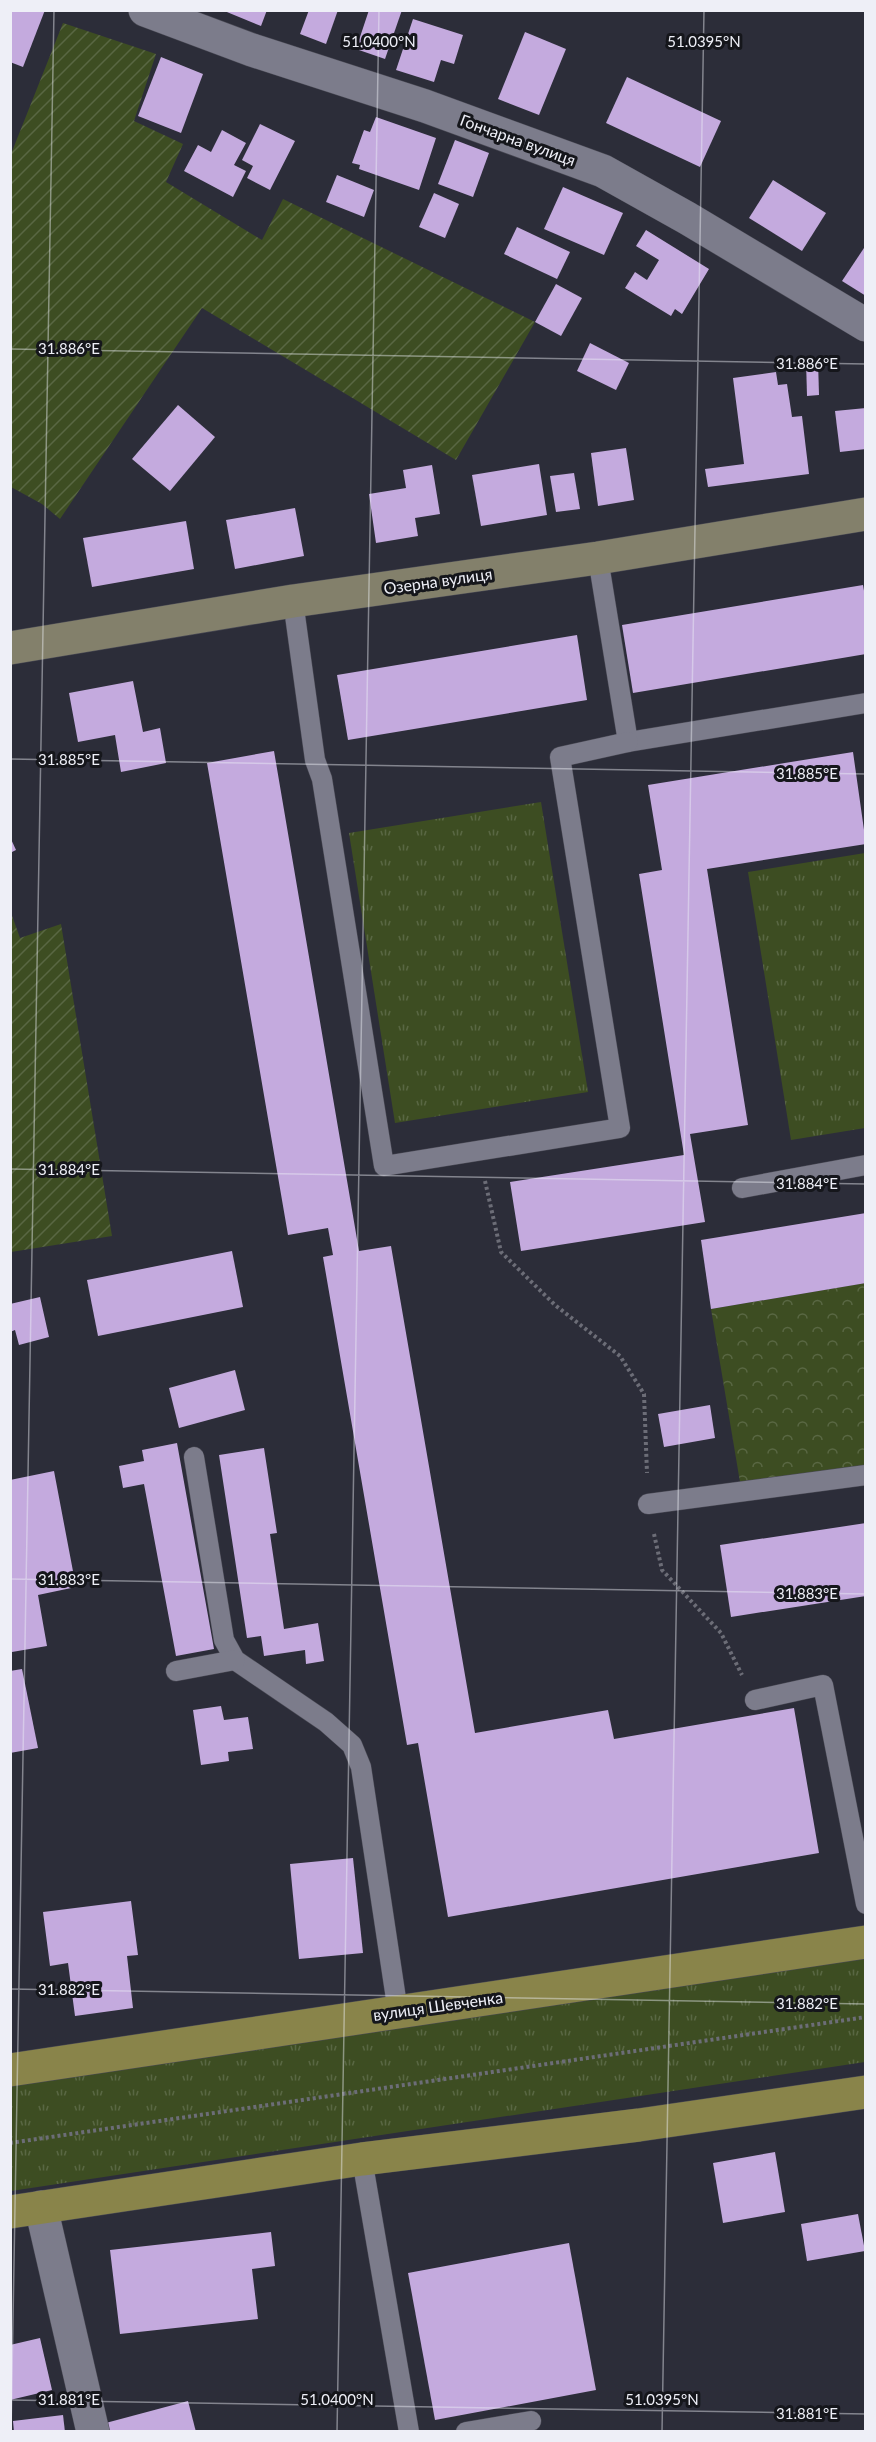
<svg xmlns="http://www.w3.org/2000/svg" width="876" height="2442" font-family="Lato,sans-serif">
  <defs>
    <pattern id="grass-tufts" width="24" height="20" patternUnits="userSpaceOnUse" patternTransform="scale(1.5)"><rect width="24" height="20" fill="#3d4d22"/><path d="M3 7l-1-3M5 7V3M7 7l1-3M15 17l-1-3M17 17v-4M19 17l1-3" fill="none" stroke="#596743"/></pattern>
    <pattern id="forest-crowns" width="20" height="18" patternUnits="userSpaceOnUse" patternTransform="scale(1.5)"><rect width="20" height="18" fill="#3d4d22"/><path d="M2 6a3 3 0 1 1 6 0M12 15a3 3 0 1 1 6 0" fill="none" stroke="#596743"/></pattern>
    <pattern id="garden-furrows" width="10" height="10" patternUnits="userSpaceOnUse" patternTransform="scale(1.5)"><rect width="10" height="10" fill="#3d4d22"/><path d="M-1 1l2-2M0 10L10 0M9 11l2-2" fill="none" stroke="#596743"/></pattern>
  </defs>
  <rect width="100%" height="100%" fill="#2c2d39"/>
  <g fill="url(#grass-tufts)">
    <path d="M541,802L588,1092L395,1123L349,833Z"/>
    <path d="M865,853V1128L791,1140L748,872Z"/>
    <path d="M865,1958V2062L11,2191V2085Z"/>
  </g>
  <path fill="url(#forest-crowns)" d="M865,1283V1467L741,1488L711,1309Z"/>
  <g fill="url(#garden-furrows)">
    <path d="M63,23L156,54L134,121L183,144L166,182L262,240L283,199L535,322L456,460L202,308L60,519L42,504L11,487V154Z"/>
    <path d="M10,910L20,938L61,924L112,1236L11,1252Z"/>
  </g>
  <g fill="#c4aade">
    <path d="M10,10H45L23,67L10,62Z"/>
    <path d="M222,10H267L261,26Z"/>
    <path d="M309,10H338L326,44L300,34Z"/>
    <path d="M369,10H402L385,59L356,49Z"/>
    <path d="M413,19L463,35L454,64L441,60L434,82L396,70Z"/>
    <path d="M525,32L566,49L539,115L498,99Z"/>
    <path d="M161,57L203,74L181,133L138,116Z"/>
    <path d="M627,77L721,121L700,167L606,123Z"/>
    <path d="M376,117L436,138L419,190L359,169L360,165L352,163L364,130L370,132Z"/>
    <path d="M260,124L295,141L270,190L247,178L253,166L242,160Z"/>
    <path d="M222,130L246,143L234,165L246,171L233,197L184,171L198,145L211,152Z"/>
    <path d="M455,140L489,153L473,197L438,184Z"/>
    <path d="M337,175L374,190L364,217L326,202Z"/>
    <path d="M773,180L826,213L802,251L749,218Z"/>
    <path d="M563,187L623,213L604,255L544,229Z"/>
    <path d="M434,193L459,204L445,238L419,227Z"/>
    <path d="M517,227L570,252L557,279L504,254Z"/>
    <path d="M646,230L709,269L682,314L675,309L671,316L625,288L635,272L647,280L659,260L636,246Z"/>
    <path d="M866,245V296L842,281Z"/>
    <path d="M556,284L582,298L561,336L535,322Z"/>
    <path d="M590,343L629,363L616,390L577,371Z"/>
    <path d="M806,360H818L819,395L807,396Z"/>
    <path d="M776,372L778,385L787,384L792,417L802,416L809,474L708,487L705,469L744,464L733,378Z"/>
    <path d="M178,405L215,437L170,491L132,459Z"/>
    <path d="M866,408V449L840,452L835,411Z"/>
    <path d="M626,448L634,500L598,506L591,453Z"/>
    <path d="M539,464L547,515L481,526L472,475Z"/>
    <path d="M432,465L440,514L415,518L418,536L376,543L369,494L406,488L403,470Z"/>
    <path d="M574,473L580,509L556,512L550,476Z"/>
    <path d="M295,508L304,556L235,569L226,520Z"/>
    <path d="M186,521L194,569L92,587L83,538Z"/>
    <path d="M863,585L866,602V654L633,693L622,625Z"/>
    <path d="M577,635L587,700L348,740L337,675Z"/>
    <path d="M133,681L143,732L160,728L166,763L121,772L115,735L78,742L69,693Z"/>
    <path d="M274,751L359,1251L391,1246L475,1733L608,1710L614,1739L794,1708L819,1853L448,1917L418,1743L407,1745L323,1257L333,1255L328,1228L288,1235L207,763Z"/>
    <path d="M853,752L866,844L707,869L748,1125L690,1134L705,1222L521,1251L510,1182L684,1155L639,874L662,870L648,785Z"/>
    <path d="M10,837L16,850L10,853Z"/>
    <path d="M866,1213V1283L711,1309L701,1240Z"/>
    <path d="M232,1251L243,1307L98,1336L87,1280Z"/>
    <path d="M40,1297L49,1337L19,1345L15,1330L10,1332V1304Z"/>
    <path d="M235,1370L245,1410L179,1428L169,1388Z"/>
    <path d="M710,1405L715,1438L664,1447L658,1414Z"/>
    <path d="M177,1443L214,1649L176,1656L144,1484L123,1488L119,1466L144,1461L142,1450Z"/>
    <path d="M264,1448L277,1533L270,1534L284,1629L318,1623L324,1661L306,1664L305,1650L264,1656L261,1636L247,1638L219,1455Z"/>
    <path d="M54,1471L76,1587L38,1595L47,1646L12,1652L10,1480Z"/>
    <path d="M866,1523V1596L731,1617L720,1545Z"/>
    <path d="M22,1669L38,1748L10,1753V1671Z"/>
    <path d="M221,1706L224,1720L248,1717L253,1749L228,1752L229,1761L201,1765L193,1710Z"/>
    <path d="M353,1858L363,1953L299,1959L290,1864Z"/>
    <path d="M131,1901L138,1955L127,1956L133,2008L75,2016L68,1963L50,1966L43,1912Z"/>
    <path d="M775,2152L785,2212L723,2223L713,2163Z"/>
    <path d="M858,2214L865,2251L807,2261L801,2224Z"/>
    <path d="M271,2232L275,2266L252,2269L258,2319L120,2334L110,2250Z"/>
    <path d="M569,2243L596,2390L435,2420L408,2273Z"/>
    <path d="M40,2338L52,2390L10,2400V2345Z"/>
    <path d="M188,2401L196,2432H104L102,2424Z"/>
    <path d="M63,2415L65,2432H14L13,2421Z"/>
  </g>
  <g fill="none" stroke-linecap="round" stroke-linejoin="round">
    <g stroke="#494954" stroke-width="21">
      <g id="lane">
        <path d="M598,558L628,742L866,703"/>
        <path d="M293,601L315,760L322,779L384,1166L620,1128L560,757L628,742"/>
        <path d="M742,1188L866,1165"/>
        <path d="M194,1457L224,1640L235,1660L326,1722L352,1745L361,1767L398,2012"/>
        <path d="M648,1504L866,1475"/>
        <path d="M176,1671L235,1660"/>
        <path d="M755,1700L823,1685L866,1904"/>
        <path d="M362,2159L409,2432"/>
        <path d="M466,2432L531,2421"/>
      </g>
    </g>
    <g stroke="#494954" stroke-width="34">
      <g id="street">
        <path d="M145,10L252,50L425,106L603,171L687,218L866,325"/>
        <path d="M41,2207L93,2432"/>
      </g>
    </g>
    <g stroke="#494954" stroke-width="34">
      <path id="secondary" d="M10,648L293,601L598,558L866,514"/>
    </g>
    <g stroke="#494954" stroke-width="34">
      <g id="primary">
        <path d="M10,2070L866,1942"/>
        <path d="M10,2212L362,2159L639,2125L866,2092"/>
      </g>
    </g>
    <g stroke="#6c6d77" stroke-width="4" stroke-dasharray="3 3" stroke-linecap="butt">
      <path d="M485,1181L501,1252L555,1305L620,1356L644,1394L647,1473"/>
      <path d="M654,1534L662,1570L721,1633L742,1675"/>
      <path d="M10,2143L866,2017"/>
    </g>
    <use href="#lane" stroke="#7c7c8b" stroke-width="20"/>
    <use href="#street" stroke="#7c7c8b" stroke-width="33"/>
    <use href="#secondary" stroke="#83806b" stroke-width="33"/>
    <use href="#primary" stroke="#89844a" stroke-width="33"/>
  </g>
  <path fill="none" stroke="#eeeff7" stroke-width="1.5" stroke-opacity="0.45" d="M10,349L866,364M10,759L866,774M10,1169L866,1184M10,1579L866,1594M10,1989L866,2004M10,2400L866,2414M11,2432L54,10M337,2432L379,10M662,2432L704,10"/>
  <g text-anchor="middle" stroke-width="6" stroke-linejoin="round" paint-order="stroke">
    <g font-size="16" fill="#eeeff7" stroke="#15161b">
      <text transform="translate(518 140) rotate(20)" y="6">Гончарна вулиця</text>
      <text transform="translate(438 581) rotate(-8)" y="6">Озерна вулиця</text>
      <text transform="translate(438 2006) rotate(-8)" y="6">вулиця Шевченка</text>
    </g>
  </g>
  <g font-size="15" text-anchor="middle" fill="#eeeff7" stroke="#15161b" stroke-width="6" stroke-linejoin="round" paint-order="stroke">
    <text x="379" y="47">51.0400°N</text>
    <text x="704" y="47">51.0395°N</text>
    <text x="69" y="354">31.886°E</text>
    <text x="807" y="369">31.886°E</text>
    <text x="69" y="765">31.885°E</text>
    <text x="807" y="779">31.885°E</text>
    <text x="69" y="1175">31.884°E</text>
    <text x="807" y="1189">31.884°E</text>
    <text x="69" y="1585">31.883°E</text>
    <text x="807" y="1599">31.883°E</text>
    <text x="69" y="1995">31.882°E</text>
    <text x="807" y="2009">31.882°E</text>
    <text x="69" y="2405">31.881°E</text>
    <text x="337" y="2405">51.0400°N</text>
    <text x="662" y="2405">51.0395°N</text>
    <text x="807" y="2419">31.881°E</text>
  </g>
  <rect width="876" height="2442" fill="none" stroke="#eeeff7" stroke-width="24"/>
</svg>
